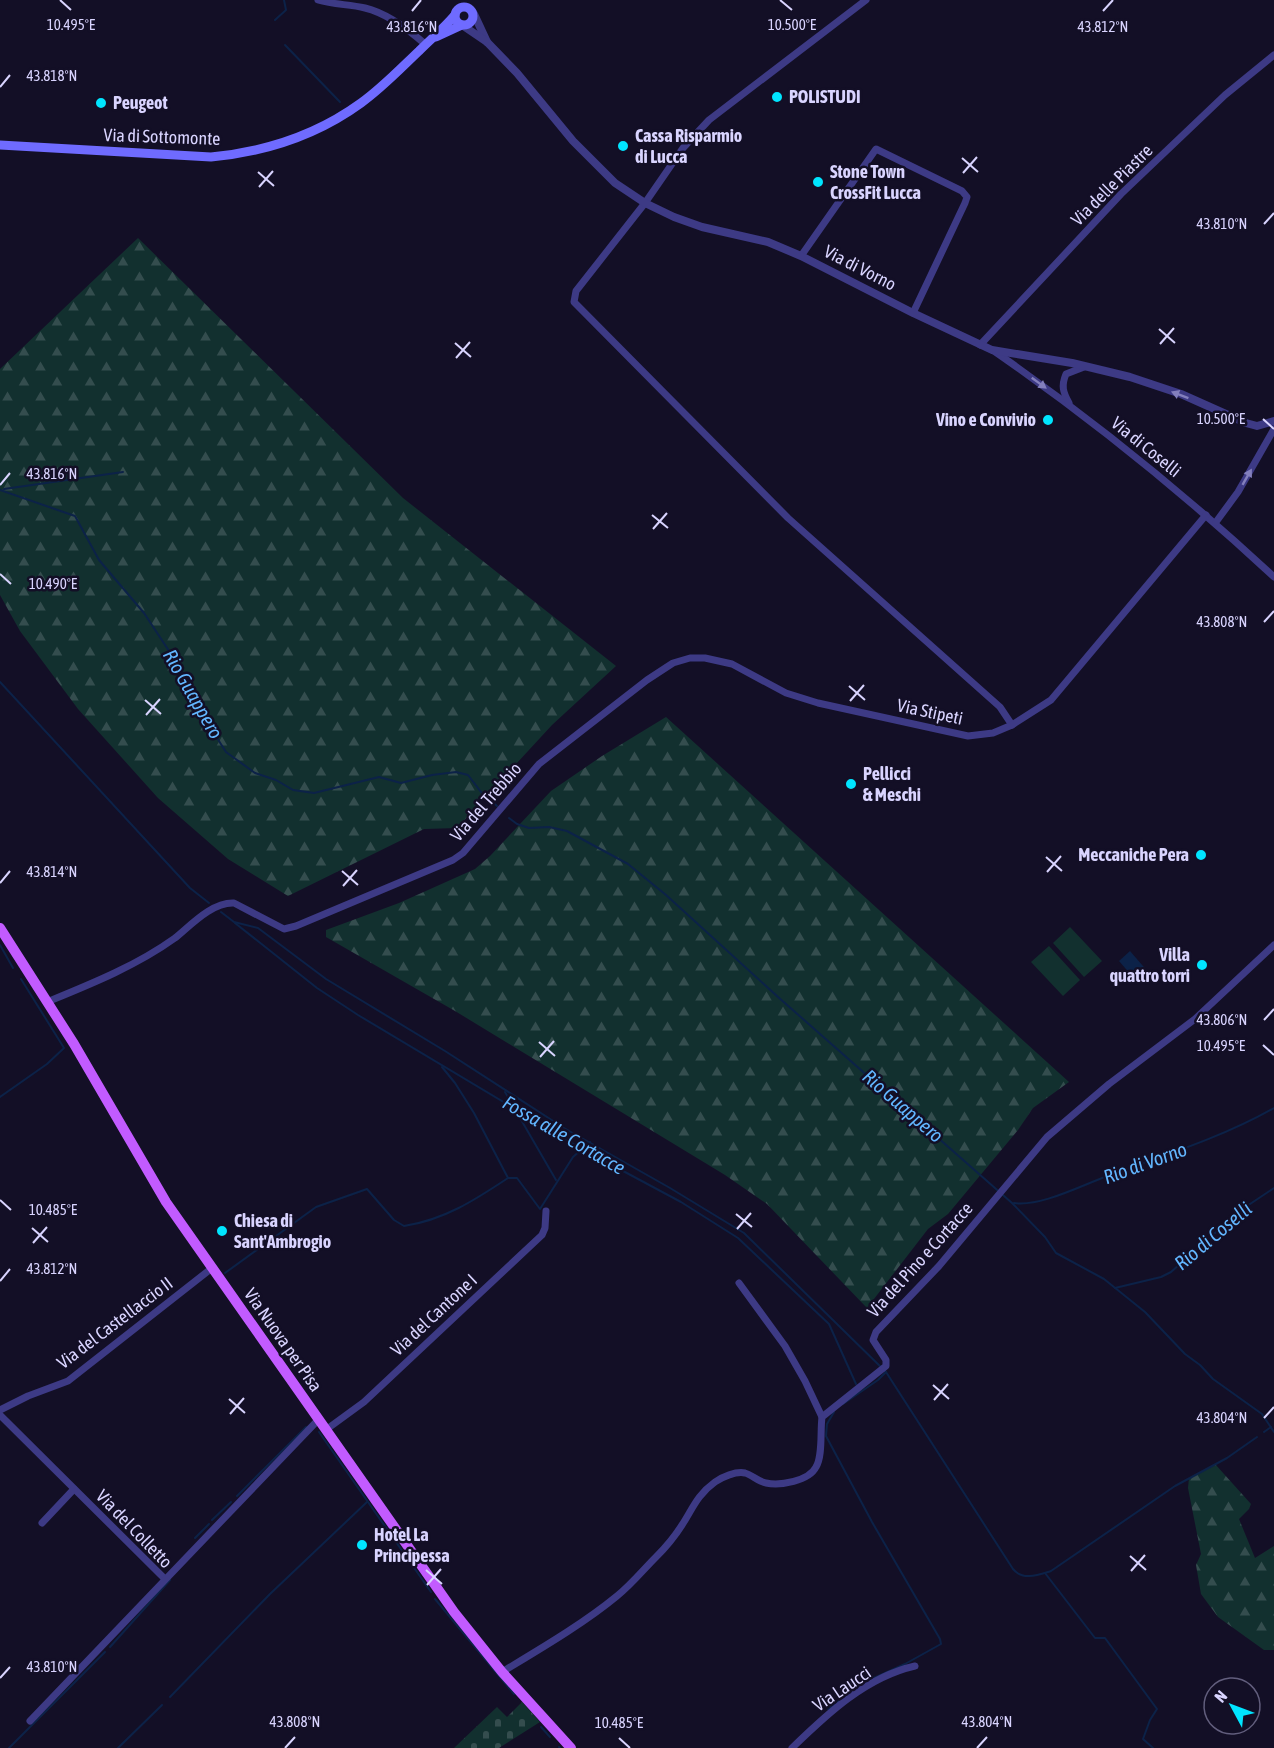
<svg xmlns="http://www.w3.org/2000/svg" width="1274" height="1748" font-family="'Asap Condensed',sans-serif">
  <defs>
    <pattern id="forest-firs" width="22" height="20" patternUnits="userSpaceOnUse" patternTransform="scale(1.5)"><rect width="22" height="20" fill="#12302f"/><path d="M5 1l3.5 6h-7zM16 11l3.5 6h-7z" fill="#344d4e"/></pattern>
    <pattern id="cemetery-stones" width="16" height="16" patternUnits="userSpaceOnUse" patternTransform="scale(1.5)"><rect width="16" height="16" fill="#12302f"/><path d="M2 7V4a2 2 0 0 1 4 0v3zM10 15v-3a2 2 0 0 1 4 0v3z" fill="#344d4e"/></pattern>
  </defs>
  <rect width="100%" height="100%" fill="#130f26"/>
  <g fill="url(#forest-firs)">
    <path d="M138,238L403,498L616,666L552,725L457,828L424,829L288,896L228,859L158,798L78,709L20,631L0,595V369Z"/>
    <path d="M666,717L1069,1082L1033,1108L1018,1130L948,1214L928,1229L867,1308L767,1204L725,1175L455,1011L326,937V930L399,903L475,869L490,856L551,791L602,756Z"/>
    <path d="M1215,1464L1251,1504L1249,1509L1239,1519L1255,1558L1274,1546V1650H1264L1218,1617L1201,1594L1196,1565L1201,1554L1188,1488L1189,1478Z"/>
  </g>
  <path fill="url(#cemetery-stones)" d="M522,1702L540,1722L499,1748H454L497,1707L507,1717Z"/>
  <g fill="#12302f">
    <path d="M1070,927L1102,961L1084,977L1053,943Z"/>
    <path d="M1049,946L1080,980L1063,996L1031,962Z"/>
  </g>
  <path fill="#0c2248" d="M1130,951L1149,973L1138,983L1119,961Z"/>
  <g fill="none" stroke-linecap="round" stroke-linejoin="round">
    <g stroke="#0c2248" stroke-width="2">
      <path d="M275,20L286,10L284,0"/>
      <path d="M285,45L340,102"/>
      <path d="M4,489L123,472"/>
      <path d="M0,490L75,516L99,560L144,613L175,660L184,686L226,752L255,773L276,780L293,790L314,793L379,777L401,783L432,775L456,772L468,775L481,792L497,806"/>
      <path d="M0,682L190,888L209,903"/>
      <path d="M509,818L517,824L529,828L549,827L567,831L628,864L666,895L778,997L1012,1203L1045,1237L1056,1253L1104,1279L1145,1312L1185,1354L1200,1365L1213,1379L1262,1414L1274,1432"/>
      <path d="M221,912L234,922L258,928L326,979L445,1051L564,1128L670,1188L744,1233L886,1372L1013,1569C1023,1581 1038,1575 1051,1571L1175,1486L1227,1458L1257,1437"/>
      <path d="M235,923L317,988L358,1015L582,1149L681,1202L738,1238L829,1324L856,1384"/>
      <path d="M0,945L13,968"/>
      <path d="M442,1067L455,1083L474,1113L508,1178"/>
      <path d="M505,1092L556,1180"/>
      <path d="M0,1097L47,1064L64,1048L21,979"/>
      <path d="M1014,1203C1040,1207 1080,1186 1105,1177C1162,1156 1221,1138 1274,1108"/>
      <path d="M225,1273L316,1207L367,1189L394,1220L404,1226C444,1220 475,1200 508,1178H517L540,1209L573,1157L590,1142"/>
      <path d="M1115,1288L1161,1277L1171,1272L1241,1210L1274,1188"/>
      <path d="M843,1404L878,1380L886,1372"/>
      <path d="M319,1432L431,1592"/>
      <path d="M1264,1432L1271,1427"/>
      <path d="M237,1496L306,1427"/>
      <path d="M212,1520L231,1502"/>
      <path d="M195,1538L209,1524"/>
      <path d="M1045,1573L1095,1638H1105L1157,1709L1150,1720L1143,1739L1153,1748"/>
      <path d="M435,1599L514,1694"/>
      <path d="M110,1647L170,1580"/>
      <path d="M170,1697L270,1594L367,1502"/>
      <path d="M828,1709L863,1683L905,1664L941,1644L940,1639L872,1522L826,1436L827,1424L834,1412"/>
      <path d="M541,1727L550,1737"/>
      <path d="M559,1747L560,1748"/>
      <path d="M9,1748L105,1652"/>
      <path d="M118,1748L162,1705"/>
    </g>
    <g stroke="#3d3a85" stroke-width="7">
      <path d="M318,0C334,5 349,4 365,8C386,13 409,30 425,44"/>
      <path d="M866,0L709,120L683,148L645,203L576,291L574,302L788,518L1000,707L1012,725"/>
      <path d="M801,256L876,149L962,191L967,197L965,203L913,313"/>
      <path d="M980,345L1121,194L1225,95L1274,55"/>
      <path d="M994,351C1092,419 1186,495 1274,577"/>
      <path d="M1069,403C1063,392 1061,386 1066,374L1084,367"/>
      <path d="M1216,522L1238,492L1274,429"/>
      <path d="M47,1002C91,984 136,966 175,938C191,925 212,902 234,903L284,929L296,926L453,860L463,853L539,764L647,680L673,663L690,658H705L732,664L786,693L818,703L968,736L993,733L1012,725L1051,700L1206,515"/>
      <path d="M739,1283L785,1346L805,1381L822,1417"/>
      <path d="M0,1410L28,1396L68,1381L212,1268"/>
      <path d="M0,1415L165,1579"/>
      <path d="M327,1429L364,1402L542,1235L545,1228L546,1211"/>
      <path d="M42,1523L74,1489"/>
      <path d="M502,1672C540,1649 583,1624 617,1596C631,1585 643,1570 656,1557C665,1548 675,1536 682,1525C693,1508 697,1495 715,1482C722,1477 736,1471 745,1473C752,1475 759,1482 766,1483C780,1486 809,1481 816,1467C823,1456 820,1431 822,1417L886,1366V1360L873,1340L876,1332L939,1266L1047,1137L1109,1084L1195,1019L1274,945"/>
      <path d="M30,1721L319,1419"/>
      <path d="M792,1748C827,1714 866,1677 915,1666"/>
    </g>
    <g stroke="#3d3a85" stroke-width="8">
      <path d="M474,14L487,42"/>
      <path d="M462,25L487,42L517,73L573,141L615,183L645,203L674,217L702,227L768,242L801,256L913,313L992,350L1072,363L1130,377L1181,394L1246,423L1257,426L1274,421"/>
    </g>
    <g stroke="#6f6bff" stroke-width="9">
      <circle cx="464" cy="16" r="9"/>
      <path d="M436,37L462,25"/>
      <path d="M0,145L211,157C264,152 317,135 361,103C382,88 400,69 419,51C431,39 444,28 455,15"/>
    </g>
    <path stroke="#c25bff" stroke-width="10" d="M0,928L74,1044L166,1202L454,1612L502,1672L571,1748"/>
  </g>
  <defs><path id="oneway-solid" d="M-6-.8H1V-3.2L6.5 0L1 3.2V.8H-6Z" transform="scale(1.5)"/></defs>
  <g fill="#837fbc">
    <use href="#oneway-solid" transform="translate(1039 383) rotate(36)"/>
    <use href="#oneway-solid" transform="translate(1180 395) rotate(-159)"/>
    <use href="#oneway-solid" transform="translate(1247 477) rotate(-60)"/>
  </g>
  <path fill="none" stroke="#d9d4ff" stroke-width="2" d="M60,0L71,10M780,0L792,10M412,11L421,0M1103,11L1113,0M0,87L10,75M962,158L978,172M258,172L274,186M963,173L977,157M259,187L273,171M1264,224L1274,213M1159,329L1175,343M455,343L471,357M1160,344L1174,328M456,358L470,342M1263,419L1274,429M0,485L10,473M652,515L668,528M653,529L667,513M0,574L11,584M1264,622L1274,611M849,686L865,700M145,700L161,714M850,701L864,685M146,715L160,699M1046,857L1062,871M342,871L358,885M1047,872L1061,856M0,883L10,871M343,886L357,870M1264,1020L1274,1009M539,1042L555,1056M1263,1045L1274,1055M540,1057L554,1041M0,1200L11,1210M736,1214L752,1227M32,1228L48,1242M737,1229L751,1213M33,1243L47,1227M0,1281L10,1269M933,1385L949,1399M229,1399L245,1413M934,1400L948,1384M230,1414L244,1398M1264,1418L1274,1407M1130,1556L1146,1570M426,1570L442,1584M1131,1571L1145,1555M427,1585L441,1569M0,1678L10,1667M619,1738L630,1748M285,1748L295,1737M977,1748L987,1737"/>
  <g fill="#00e5ff" stroke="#130f26" stroke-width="2">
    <circle cx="777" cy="97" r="6"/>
    <circle cx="101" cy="103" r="6"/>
    <circle cx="623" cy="146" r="6"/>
    <circle cx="818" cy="182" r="6"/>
    <circle cx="1048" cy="420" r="6"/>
    <circle cx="851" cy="784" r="6"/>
    <circle cx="1201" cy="855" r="6"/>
    <circle cx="1202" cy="965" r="6"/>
    <circle cx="222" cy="1231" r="6"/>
    <circle cx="362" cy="1545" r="6"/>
  </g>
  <g text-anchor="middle" stroke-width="5" stroke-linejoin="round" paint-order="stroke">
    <g font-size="18" font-weight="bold" fill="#d9d4ff" stroke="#130f26" text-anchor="start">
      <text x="789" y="103">POLISTUDI</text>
      <text x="113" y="109">Peugeot</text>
      <text x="635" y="142">Cassa Risparmio<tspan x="635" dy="21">di Lucca</tspan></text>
      <text x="830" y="178">Stone Town<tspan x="830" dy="21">CrossFit Lucca</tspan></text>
      <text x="1036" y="426" text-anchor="end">Vino e Convivio</text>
      <text x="863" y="780">Pellicci<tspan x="863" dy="21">&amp; Meschi</tspan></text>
      <text x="1189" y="861" text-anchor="end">Meccaniche Pera</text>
      <text x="1190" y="961" text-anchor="end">Villa<tspan x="1190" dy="21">quattro torri</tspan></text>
      <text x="234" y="1227">Chiesa di<tspan x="234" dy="21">Sant'Ambrogio</tspan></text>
      <text x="374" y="1541">Hotel La<tspan x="374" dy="21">Principessa</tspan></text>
    </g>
    <g font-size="18" fill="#d9d4ff" stroke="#130f26">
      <text transform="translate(162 137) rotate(2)" y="6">Via di Sottomonte</text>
      <text transform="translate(1112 185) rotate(-45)" y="6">Via delle Piastre</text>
      <text transform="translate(860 268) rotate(27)" y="6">Via di Vorno</text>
      <text transform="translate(1146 447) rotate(39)" y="6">Via di Coselli</text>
      <text transform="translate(930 712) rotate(12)" y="6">Via Stipeti</text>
      <text transform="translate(486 802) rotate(-49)" y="6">Via del Trebbio</text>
      <text transform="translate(920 1260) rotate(-48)" y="6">Via del Pino e Cortacce</text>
      <text transform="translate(434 1315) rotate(-43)" y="6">Via del Cantone I</text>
      <text transform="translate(115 1323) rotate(-37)" y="6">Via del Castellaccio II</text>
      <text transform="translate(283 1340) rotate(55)" y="6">Via Nuova per Pisa</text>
      <text transform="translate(134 1529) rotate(46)" y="6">Via del Colletto</text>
      <text transform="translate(842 1689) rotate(-34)" y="6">Via Laucci</text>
    </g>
    <g font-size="20" font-style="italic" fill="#62b6ff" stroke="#130f26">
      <text transform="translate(193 694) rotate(60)" y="7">Rio Guappero</text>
      <text transform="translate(903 1106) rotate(41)" y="7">Rio Guappero</text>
      <text transform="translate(564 1135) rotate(30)" y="7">Fossa alle Cortacce</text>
      <text transform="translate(1145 1163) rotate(-20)" y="7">Rio di Vorno</text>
      <text transform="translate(1213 1236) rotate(-40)" y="7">Rio di Coselli</text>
    </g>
  </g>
  <g font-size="15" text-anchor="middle" fill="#d9d4ff" stroke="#130f26" stroke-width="5" stroke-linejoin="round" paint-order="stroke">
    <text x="71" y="30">10.495°E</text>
    <text x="792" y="30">10.500°E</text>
    <text x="412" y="32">43.816°N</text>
    <text x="1103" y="32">43.812°N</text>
    <text x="52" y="81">43.818°N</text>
    <text x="1222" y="229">43.810°N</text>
    <text x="1221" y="424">10.500°E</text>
    <text x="52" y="479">43.816°N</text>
    <text x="53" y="589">10.490°E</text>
    <text x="1222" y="627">43.808°N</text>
    <text x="52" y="877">43.814°N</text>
    <text x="1222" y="1025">43.806°N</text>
    <text x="1221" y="1051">10.495°E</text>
    <text x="53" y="1215">10.485°E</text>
    <text x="52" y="1274">43.812°N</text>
    <text x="1222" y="1423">43.804°N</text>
    <text x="52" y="1672">43.810°N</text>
    <text x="295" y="1727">43.808°N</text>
    <text x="987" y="1727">43.804°N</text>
    <text x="619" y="1728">10.485°E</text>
  </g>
  <g transform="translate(1232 1706) rotate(311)"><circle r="28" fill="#130f26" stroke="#625e7d" stroke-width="1.5"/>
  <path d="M0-4.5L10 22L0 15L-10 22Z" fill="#00e5ff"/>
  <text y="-9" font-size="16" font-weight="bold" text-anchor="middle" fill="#d9d4ff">N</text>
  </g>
</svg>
